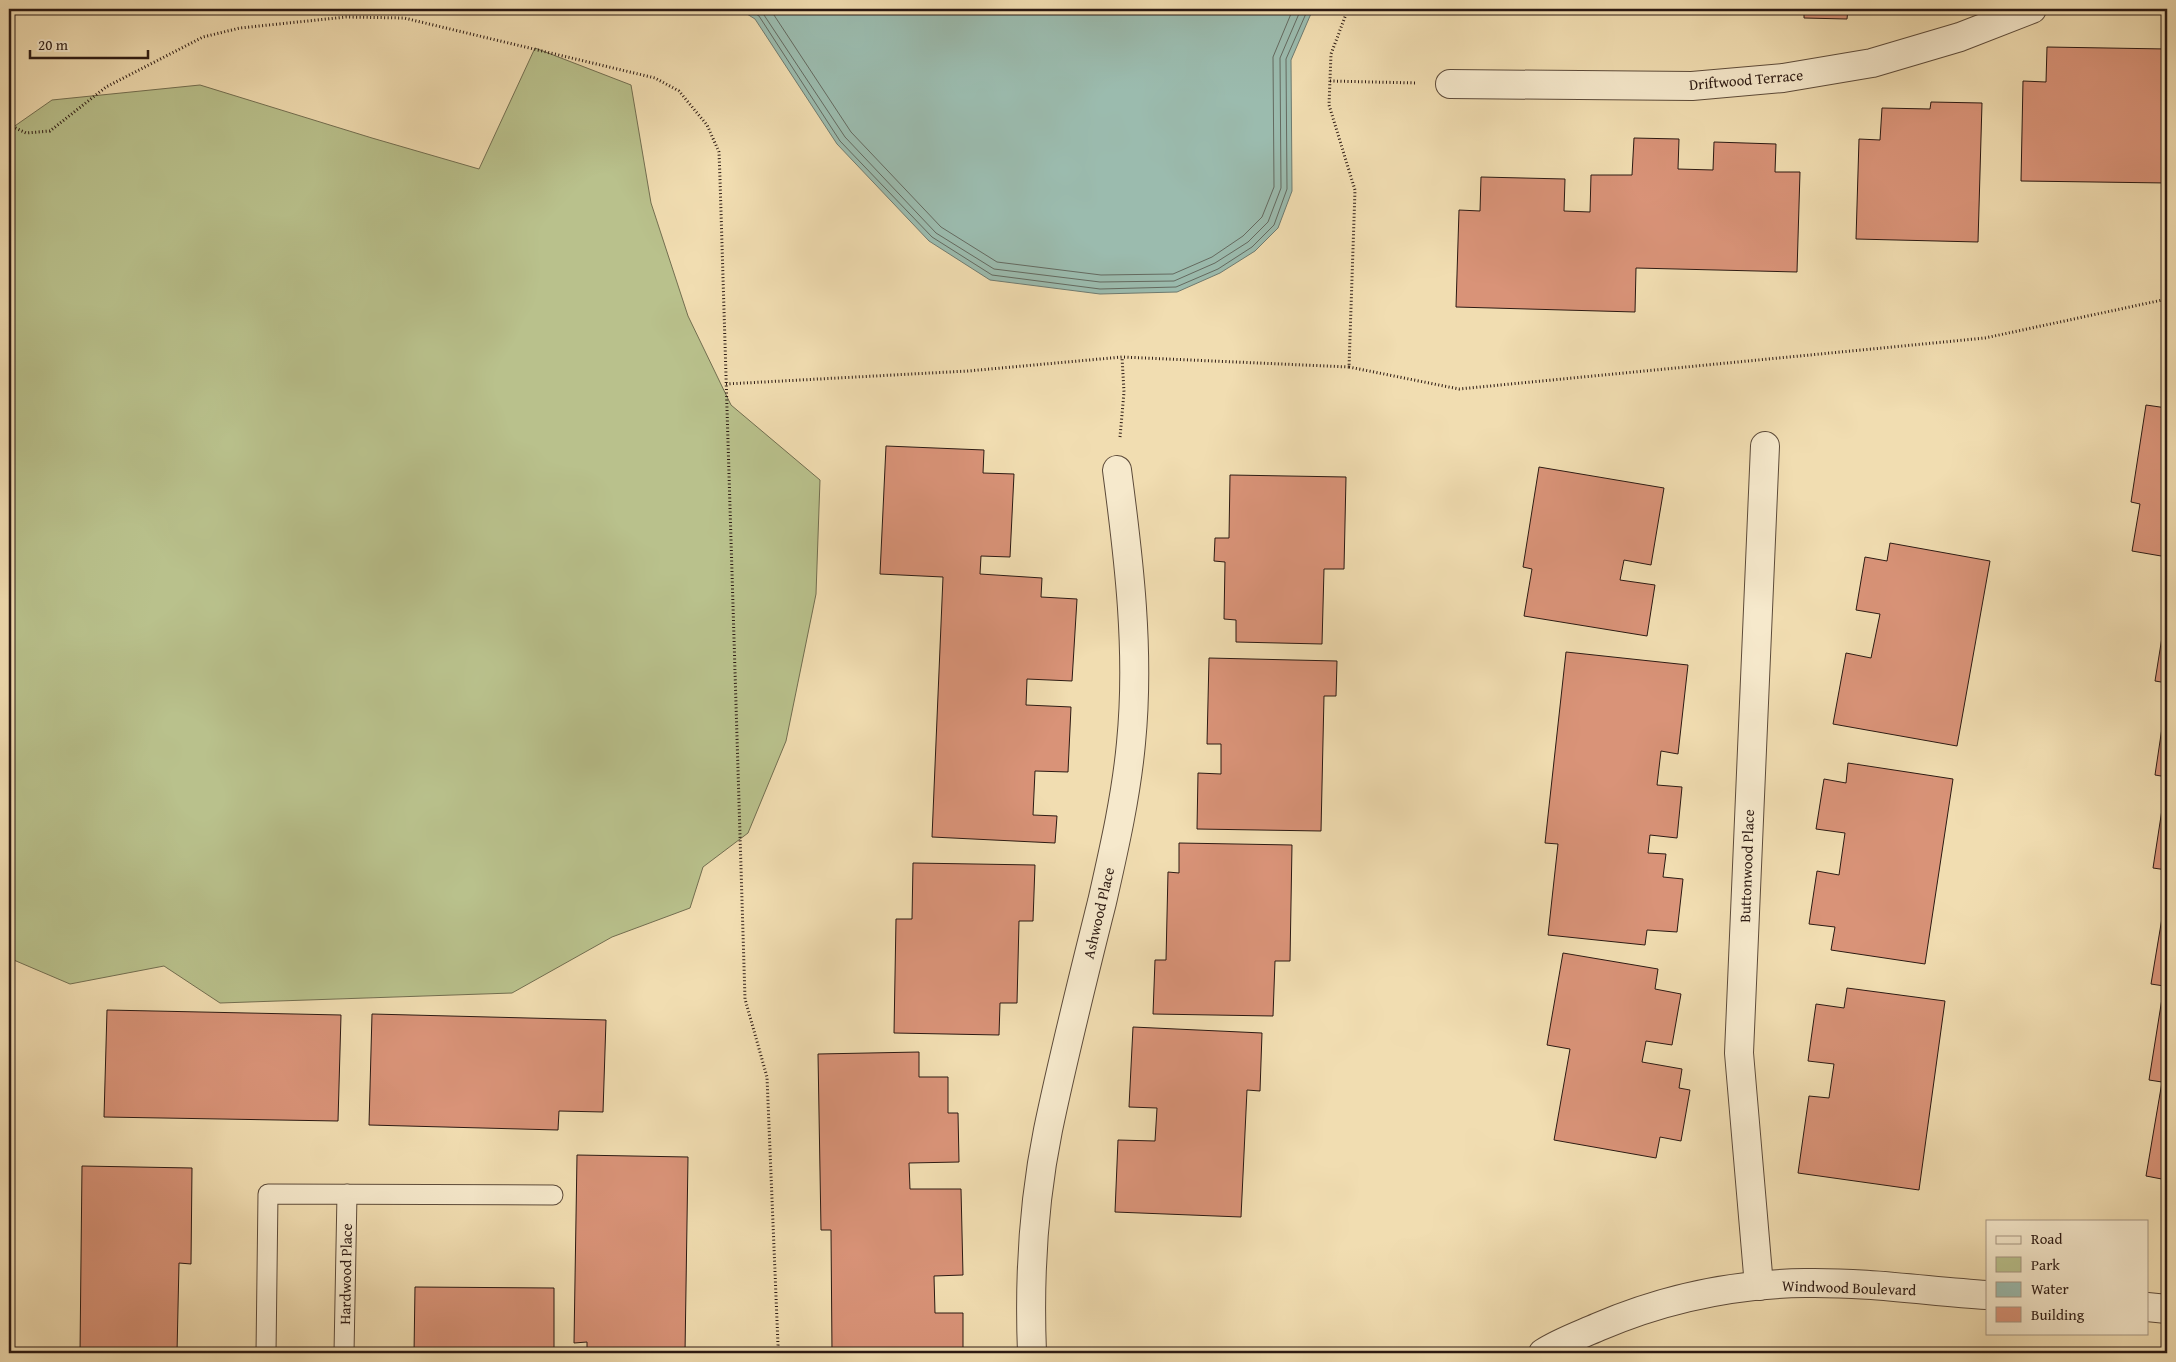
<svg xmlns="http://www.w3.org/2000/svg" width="2176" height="1362" font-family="'Gentium Book Plus',serif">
  <rect width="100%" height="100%" fill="#f1ddb1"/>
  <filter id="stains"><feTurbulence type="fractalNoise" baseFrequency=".004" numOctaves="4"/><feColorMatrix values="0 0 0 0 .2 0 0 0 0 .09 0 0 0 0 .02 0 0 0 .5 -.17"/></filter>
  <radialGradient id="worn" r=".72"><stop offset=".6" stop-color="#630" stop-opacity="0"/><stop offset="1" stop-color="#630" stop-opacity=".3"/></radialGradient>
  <path fill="#b9c18c" stroke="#726e50" d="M535,48L631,85L651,203L688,316L731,405L820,480L816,594L786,741L748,833L703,867L690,908L612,937L512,993L220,1003L164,966L70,984L9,958V130L52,100L200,85L372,138L479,169Z"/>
  <path fill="#9bbbae" stroke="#6f7b70" d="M739,9H1313L1291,60L1292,191L1278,228L1255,251L1220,273L1177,292L1100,294L990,280L929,241L837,144L755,19Z"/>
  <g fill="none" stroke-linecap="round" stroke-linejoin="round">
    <g stroke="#646a60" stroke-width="1">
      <path d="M748,9L759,16L840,141L932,237L992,275L1100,289L1176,287L1218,269L1252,247L1274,225L1287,189L1286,59L1308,9"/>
      <path d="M760,9L845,137L936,233L994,269L1100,282L1174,281L1215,263L1248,242L1268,222L1281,188L1280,58L1301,9"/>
      <path d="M770,9L851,132L941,227L997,262L1101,275L1173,274L1212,257L1243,236L1262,217L1274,187L1273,57L1293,9"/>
    </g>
  </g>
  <g fill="#d99378" stroke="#2c1a13">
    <path d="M1638,9H1684V14L1638,12Z"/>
    <path d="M1804,9H1848L1847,19L1804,18Z"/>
    <path d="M2047,47L2167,49V183L2021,181L2023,81L2046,82Z"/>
    <path d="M1931,102L1982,103L1978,242L1856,239L1859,139L1880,140L1882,108L1930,109Z"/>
    <path d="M1634,138L1679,139L1678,169L1713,170L1714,142L1776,144L1775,172H1800L1797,272L1636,268L1635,312L1456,307L1459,210L1480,211L1481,177L1565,179L1564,211L1590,212L1591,175H1632Z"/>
    <path d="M2146,405L2167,408V557L2132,551L2140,504L2131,502Z"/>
    <path d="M886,446L984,450L983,473L1014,474L1010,557L981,556L980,574L1042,578L1041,597L1077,599L1072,681L1027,679L1026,705L1071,707L1068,772L1035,771L1033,815L1057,816L1055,843L932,837L943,577L880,574Z"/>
    <path d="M1539,467L1664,488L1651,565L1624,560L1620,580L1655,585L1647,636L1524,616L1532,569L1523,567Z"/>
    <path d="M1230,475L1346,477L1344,569H1324L1322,644L1236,642V620L1224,619L1225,562L1214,561L1215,538H1229Z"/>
    <path d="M1890,543L1990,561L1957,746L1833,724L1846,653L1871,658L1880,614L1856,610L1865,557L1887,561Z"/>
    <path d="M2167,606V683L2155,681Z"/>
    <path d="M1566,652L1688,665L1678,754L1661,751L1657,785L1682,787L1677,838L1650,835L1648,853L1666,854L1663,877L1683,879L1677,932L1647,930L1645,945L1548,935L1558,844L1545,843Z"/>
    <path d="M1209,658L1337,661L1336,696H1324L1321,831L1197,829L1198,773L1221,774V744H1207Z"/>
    <path d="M2167,694V870L2153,868L2167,777L2155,775Z"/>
    <path d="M1848,763L1953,779L1925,964L1831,950L1835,927L1809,924L1817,871L1839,875L1845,833L1816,829L1824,779L1846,783Z"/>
    <path d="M1179,843L1292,845L1290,961H1275L1273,1016L1153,1014L1155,960H1166L1168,872L1179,873Z"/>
    <path d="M913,863L1035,865L1033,921H1019L1017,1003H1000L999,1035L894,1033L896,919H912Z"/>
    <path d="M2166,894H2167V1180L2146,1176L2162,1082L2149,1080L2164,986L2151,984Z"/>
    <path d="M1563,953L1658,969L1655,989L1681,994L1672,1045L1646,1041L1642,1062L1682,1069L1679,1088L1690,1090L1681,1141L1660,1137L1656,1158L1554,1140L1570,1049L1547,1045Z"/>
    <path d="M1847,988L1945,1001L1919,1190L1798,1173L1809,1096L1829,1098L1834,1064L1808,1061L1816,1004L1844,1008Z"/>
    <path d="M107,1010L341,1015L338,1121L104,1117Z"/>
    <path d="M372,1014L606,1020L603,1112L559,1111L558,1130L369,1125Z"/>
    <path d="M1133,1027L1262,1033L1260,1091L1247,1090L1241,1217L1115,1212L1118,1140L1155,1141L1157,1108L1129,1107Z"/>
    <path d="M919,1052V1077H948V1113H958L959,1162L909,1163L910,1189H961L963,1275L934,1276L935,1313H963V1353H832L831,1230H821L818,1054Z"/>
    <path d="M577,1155L688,1157L685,1353H587V1342L574,1343Z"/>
    <path d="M82,1166L192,1168L191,1264L179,1263L177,1353H80Z"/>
    <path d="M415,1287L554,1288V1353H414Z"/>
  </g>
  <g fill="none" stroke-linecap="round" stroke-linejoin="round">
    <g stroke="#5d4b3a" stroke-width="21">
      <g id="lane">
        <path d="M266,1353L268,1194L553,1195"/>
        <path d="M344,1353L347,1194"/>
      </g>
    </g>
    <g stroke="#5d4b3a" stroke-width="30">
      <g id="street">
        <path d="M1450,84L1692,86L1783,78L1872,63L1960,37L2032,9"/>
        <path d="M1759,1286L1739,1053L1765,446"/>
        <path d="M2147,1307L2167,1309"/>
        <path d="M1032,1353C1029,1278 1033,1204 1048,1130C1064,1053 1083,978 1102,902C1114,849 1126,797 1131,743C1140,652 1129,560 1117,470"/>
        <path d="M1543,1353C1560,1342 1580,1335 1598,1327C1663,1299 1734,1284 1805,1283C1866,1282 1927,1291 1987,1295"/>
      </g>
    </g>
    <g stroke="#2c1a13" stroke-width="3" stroke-dasharray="1 2.5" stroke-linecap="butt">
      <path d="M1330,81L1417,83"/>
      <path d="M9,125L26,133L50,131L106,87L203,37L240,28L346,17L404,18L655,78L679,91L707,125L719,152L720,179L745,999L767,1077L778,1345L777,1353"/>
      <path d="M1349,367L1459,389L1985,338L2167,299"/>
      <path d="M726,384L968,371L1122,357L1349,367L1355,190L1329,105L1331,54L1348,9"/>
      <path d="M1120,437L1124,392L1122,357"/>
    </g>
    <use href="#lane" stroke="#f6e9cc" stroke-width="19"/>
    <use href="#street" stroke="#f6e9cc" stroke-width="28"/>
  </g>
  <g text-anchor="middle" stroke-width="4" stroke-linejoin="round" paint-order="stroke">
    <g font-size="15" fill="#2c1a13" stroke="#f6e9cc">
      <text transform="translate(1746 80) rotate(-5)" y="5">Driftwood Terrace</text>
      <text transform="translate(1747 866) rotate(-88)" y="5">Buttonwood Place</text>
      <text transform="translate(1099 913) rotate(-77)" y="5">Ashwood Place</text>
      <text transform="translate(346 1274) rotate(-89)" y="5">Hardwood Place</text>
      <text transform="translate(1849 1288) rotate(2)" y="5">Windwood Boulevard</text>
    </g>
  </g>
  <rect width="2176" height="1362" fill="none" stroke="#f1ddb1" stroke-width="30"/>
  <rect x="10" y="10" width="2156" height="1342" fill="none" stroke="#2c1a13" stroke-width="2.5"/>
  <rect x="15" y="15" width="2146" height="1332" fill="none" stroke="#2c1a13"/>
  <rect x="1986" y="1220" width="162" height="115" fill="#f6e9cc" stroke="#a59682"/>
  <rect x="1996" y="1236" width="25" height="8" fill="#f6e9cc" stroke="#a59682"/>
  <text x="2031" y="1244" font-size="15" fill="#2c1a13">Road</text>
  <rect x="1996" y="1257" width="25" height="15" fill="#b9c18c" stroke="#a59682"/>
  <text x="2031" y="1270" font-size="15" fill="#2c1a13">Park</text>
  <rect x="1996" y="1282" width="25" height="15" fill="#9bbbae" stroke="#a59682"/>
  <text x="2031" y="1294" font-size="15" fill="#2c1a13">Water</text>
  <rect x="1996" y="1307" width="25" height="15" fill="#d99378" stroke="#a59682"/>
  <text x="2031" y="1320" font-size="15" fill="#2c1a13">Building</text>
  <path d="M30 50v8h118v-8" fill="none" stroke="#2c1a13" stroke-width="2.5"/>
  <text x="38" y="50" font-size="15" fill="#2c1a13" stroke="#f6e9cc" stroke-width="4" paint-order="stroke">20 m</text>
  <rect width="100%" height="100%" filter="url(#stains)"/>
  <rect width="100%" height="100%" fill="url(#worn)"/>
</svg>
